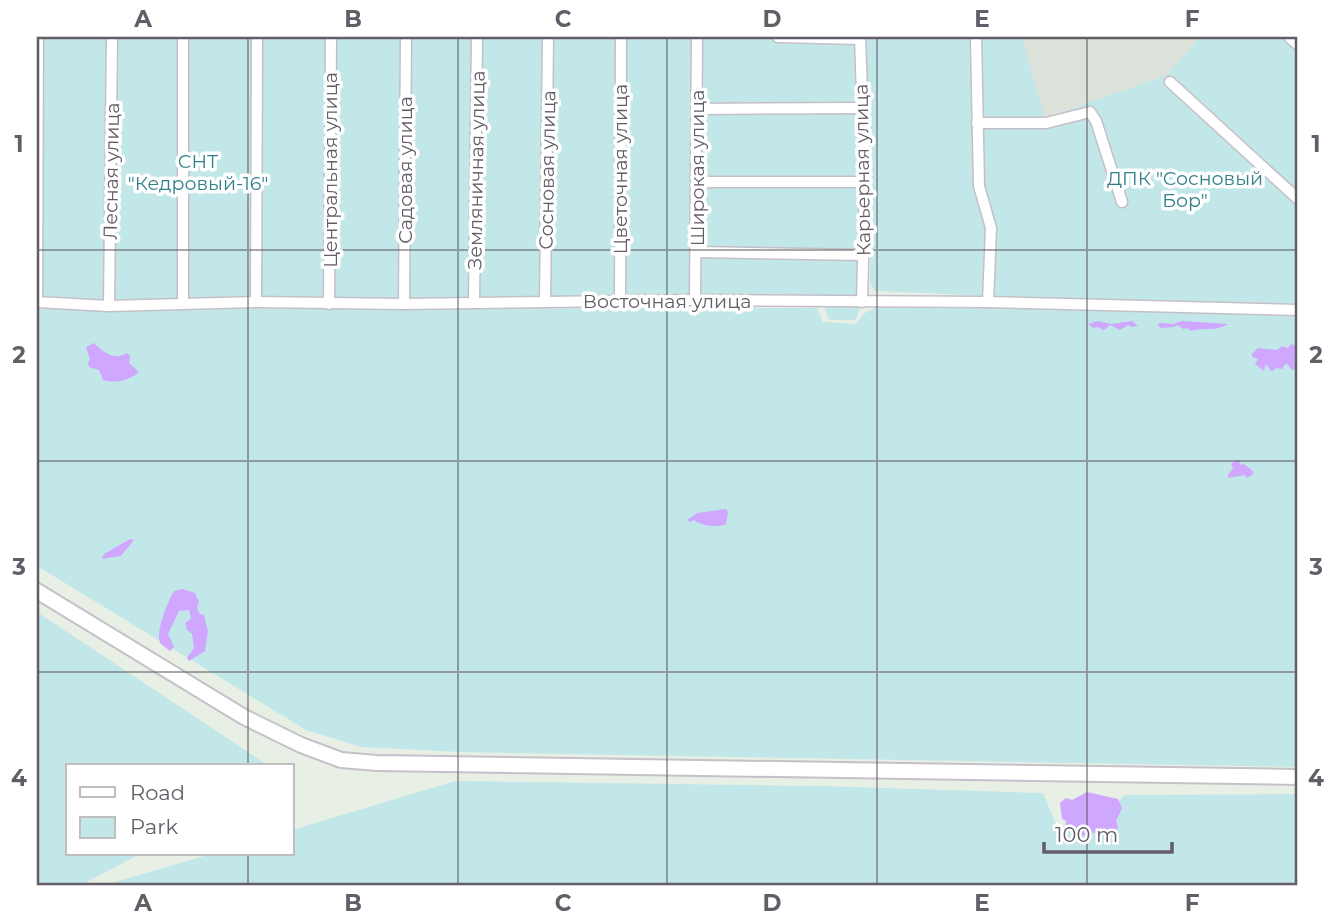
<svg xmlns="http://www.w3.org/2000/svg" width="1335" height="922" font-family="Montserrat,sans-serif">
  <rect width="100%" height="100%" fill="#e8f0e6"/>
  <path fill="#dce1da" d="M1022,37H1200L1168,75L1044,118Z"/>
  <g fill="#c2e7e8">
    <path d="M37,37H855L862,169L860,306L856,320H829L824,307L623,304L113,309L37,306Z"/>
    <path d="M866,37H1022L1045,118L1167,75L1200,37H1298V303L1103,301L875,291L870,283L871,191Z"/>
    <path d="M976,306L1298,316V767L459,752L361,747L306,730L37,566V309L817,308L823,322L856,324L863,314L876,307Z"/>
    <path d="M37,612L269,766H68V854H140L81,885H37Z"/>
    <path d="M455,781L822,786L1043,793L1058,829C1096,833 1102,824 1124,795L1298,794V885H105L211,854H292V830Z"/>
  </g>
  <g fill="#d0a7ff">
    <path d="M1098,321L1111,324L1132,321L1138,326L1132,327L1128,325L1120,330L1110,325L1104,330L1097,327L1093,328L1088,324Z"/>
    <path d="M1182,321L1228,324C1215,332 1206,327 1191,331L1187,328L1183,329L1178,325L1173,327L1161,328L1158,325L1159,323L1173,324Z"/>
    <path d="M94,343C103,352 115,361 127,353L130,356L129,363L139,372C130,380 115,384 103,380L99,370L89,367L88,363L90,359L86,347Z"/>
    <path d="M1291,344L1298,347V368L1292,370L1286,363L1282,369L1276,368L1272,372L1266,364L1264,371L1255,364L1258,359L1252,357V354L1258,348L1277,350L1282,346L1288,348Z"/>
    <path d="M1236,460H1240V465L1244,464L1253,471V474L1247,478L1245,475L1228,478V475L1233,468L1231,464Z"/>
    <path d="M726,509L728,512L726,524C718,528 701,526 694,520L690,522L687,520L697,513Z"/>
    <path d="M130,539L134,540L121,556L102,559L104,554Z"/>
    <path d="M182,589L195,593L199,602L197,608L200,614L204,615L208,631L205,651L189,661L187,658L194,648L192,634L187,630L185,623L191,619L189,610L179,611L168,634L174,647L170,651C169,650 162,645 161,644C154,634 168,601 174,591Z"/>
    <path d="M1087,792L1118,799L1122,808L1116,821L1118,827L1115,832H1108L1106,829L1083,836L1072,830L1065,831L1066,821L1062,819L1060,803L1066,798L1072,800Z"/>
  </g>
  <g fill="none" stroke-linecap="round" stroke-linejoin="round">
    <g stroke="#c5bfc7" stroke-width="13">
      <g id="street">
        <path d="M778,37L860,39"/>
        <path d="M860,37L865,182L862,302"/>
        <path d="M976,37L979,186L991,228L988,302"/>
        <path d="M1289,37L1298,45"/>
        <path d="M1170,82L1298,199"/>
        <path d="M697,109L861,108"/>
        <path d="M977,123H1046L1090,112L1096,121L1122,202"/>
        <path d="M697,182H865"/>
        <path d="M697,252L863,255"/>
        <path d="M695,300L697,37"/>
        <path d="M620,301L621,37"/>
        <path d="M37,302L109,306L256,302L404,304L695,300L988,302L1298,310"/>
        <path d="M37,302L38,37"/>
        <path d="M256,302L257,37"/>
        <path d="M545,302L548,37"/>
        <path d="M183,303V37"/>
        <path d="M474,303L477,37"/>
        <path d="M329,304L331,37"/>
        <path d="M404,304L406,37"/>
        <path d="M109,306L112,37"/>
      </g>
    </g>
    <g stroke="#c6c0c9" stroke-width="18">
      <path id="secondary" d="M37,591L244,717L301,745L341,760L377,763L1298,777"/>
    </g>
    <use href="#street" stroke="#fff" stroke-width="10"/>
    <use href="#secondary" stroke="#fff" stroke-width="14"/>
  </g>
  <path fill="none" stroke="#635d67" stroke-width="2" stroke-opacity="0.55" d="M248,37V766M458,37V885M667,37V885M877,37V885M1087,37V885M37,250H1298M37,461H1298M37,672H1298M248,854V885"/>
  <g text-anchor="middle" stroke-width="7" stroke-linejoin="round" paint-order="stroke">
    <g font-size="19" fill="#328189" stroke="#fff">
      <text x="198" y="168">СНТ<tspan x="198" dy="22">"Кедровый-16"</tspan></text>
      <text x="1185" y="185">ДПК "Сосновый<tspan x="1185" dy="22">Бор"</tspan></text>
    </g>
    <g font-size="19" fill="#635d67" stroke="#fff">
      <text transform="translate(697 168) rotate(-90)" y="7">Широкая улица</text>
      <text transform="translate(620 169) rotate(-90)" y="7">Цветочная улица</text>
      <text transform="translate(330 170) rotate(-90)" y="7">Центральная улица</text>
      <text transform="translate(405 170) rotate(-90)" y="7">Садовая улица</text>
      <text transform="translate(476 170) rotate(-89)" y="7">Земляничная улица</text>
      <text transform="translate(547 170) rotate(-89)" y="7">Сосновая улица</text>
      <text transform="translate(862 170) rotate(-91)" y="7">Карьерная улица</text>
      <text transform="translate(111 171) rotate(-89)" y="7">Лесная улица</text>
      <text x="667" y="308">Восточная улица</text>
    </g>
  </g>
  <rect width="1335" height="922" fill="none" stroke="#ffffff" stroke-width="77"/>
  <rect x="66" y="764" width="228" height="91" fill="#ffffff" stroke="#c1bec2" stroke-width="2"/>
  <rect x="80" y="787" width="35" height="10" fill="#ffffff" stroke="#c1bec2" stroke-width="2"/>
  <text x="130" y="800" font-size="21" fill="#635d67">Road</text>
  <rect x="80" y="817" width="35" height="21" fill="#c2e7e8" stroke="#c1bec2" stroke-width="2"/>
  <text x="130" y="834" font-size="21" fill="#635d67">Park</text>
  <path d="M1044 842v10h128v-10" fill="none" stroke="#635d67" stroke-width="3.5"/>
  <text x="1055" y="842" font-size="21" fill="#635d67" stroke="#ffffff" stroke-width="5" paint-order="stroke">100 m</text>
  <rect x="38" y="38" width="1258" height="846" fill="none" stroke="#635d67" stroke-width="2.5"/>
  <g font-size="23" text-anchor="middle" font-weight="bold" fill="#635d67">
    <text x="143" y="27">A</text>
    <text x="353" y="27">B</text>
    <text x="563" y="27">C</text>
    <text x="772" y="27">D</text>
    <text x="982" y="27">E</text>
    <text x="1192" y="27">F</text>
    <text x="19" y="152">1</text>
    <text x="1316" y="152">1</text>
    <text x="19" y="363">2</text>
    <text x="1316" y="363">2</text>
    <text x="19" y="575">3</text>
    <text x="1316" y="575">3</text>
    <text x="19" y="786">4</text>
    <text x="1316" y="786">4</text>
    <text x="143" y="911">A</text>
    <text x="353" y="911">B</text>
    <text x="563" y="911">C</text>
    <text x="772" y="911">D</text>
    <text x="982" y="911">E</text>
    <text x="1192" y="911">F</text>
  </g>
</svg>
